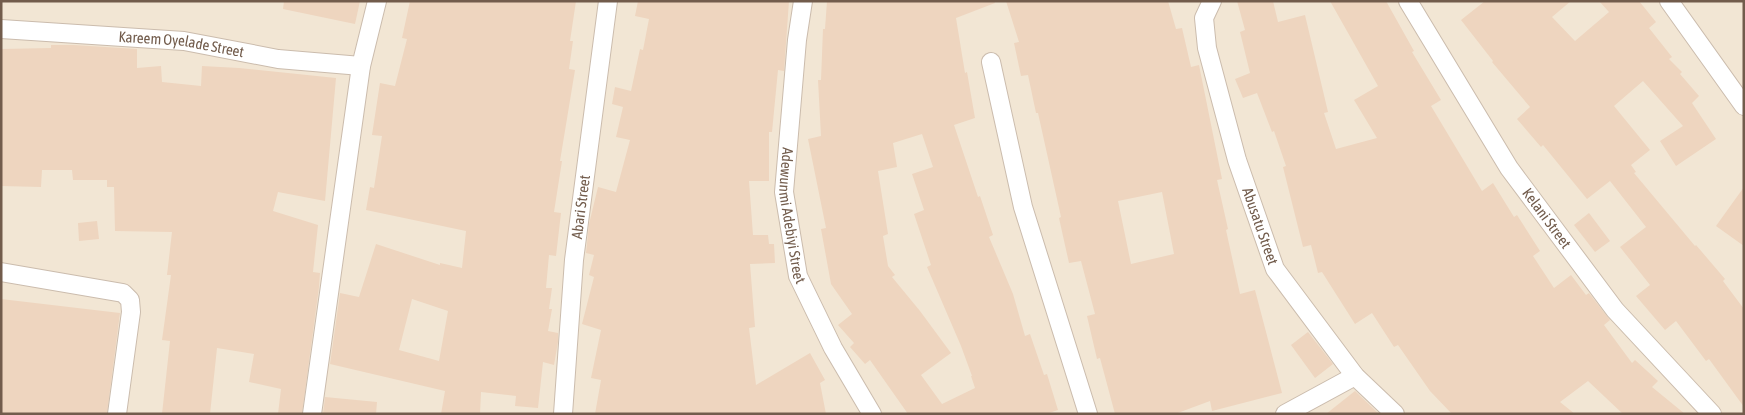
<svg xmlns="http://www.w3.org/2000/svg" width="1745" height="415" font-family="'Asap Condensed',sans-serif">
  <rect width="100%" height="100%" fill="#fbf4e6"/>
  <rect fill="#f2e6d4" x="1" y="1" width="1743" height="413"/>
  <g fill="#eed5bf" fill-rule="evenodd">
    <path d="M284,1H360L355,24L283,9Z"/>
    <path d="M410,1H576L570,41H573L569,69L575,70L560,161H562L554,212L561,213L556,256L549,255L546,288H552L549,309H552L548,331L558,333V342L554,365L543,362L538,408L515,406L516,396L481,392L480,414H441L445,391L330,364L340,293L359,297L376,244L440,265V263L462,268L466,231L366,210L370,187L374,188L382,136L372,135L380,83L395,86L407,39L402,38ZM412,299L448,311L439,361L399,350Z"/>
    <path d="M638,1H789L784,71L778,70L772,132H769V181H749L753,235H768L769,244H774L775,263L750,264L755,327L749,328L756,385L810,353L825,380L820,383L826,414H595L601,380L591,378L601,330L582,324L594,277L589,275L594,255L586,253L589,224L598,187L616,192L630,140L616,137L623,107L612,104L615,87L631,91L640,49L643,50L649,19L635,16Z"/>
    <path d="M827,1H994L995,3L956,18L965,73L967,72L975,118L954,125L978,197L980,196L993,235L989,237L1013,294L1025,336L1030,334L1044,375L1047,374L1058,410L1046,414H908L870,360L865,364L850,347L854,343L838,325L852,314L831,284L821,229L826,228L808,139L821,136L818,80H821L823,29H825ZM922,134L933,167L912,174L924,210L914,214L931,265L927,267L961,346L972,376H971L975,388L942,404L921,375L951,353L920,311L892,277L895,275L888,266L883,236L888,234L878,171L897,167L893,143Z"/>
    <path d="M1006,1H1168L1176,29L1182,28L1191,67L1199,65L1222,179L1217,180L1228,229L1226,230L1240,294L1255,290L1282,393L1212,411L1210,401L1175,414H1115L1100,358L1097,359L1087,316L1095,314L1081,261L1069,263L1059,218L1061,217L1038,113H1036L1028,75L1021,76L1014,43L1019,42ZM1162,192L1174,254L1131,264L1118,201Z"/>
    <path d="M1237,1H1273L1278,22L1305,15L1328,112L1324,113L1336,149L1377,138L1354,100L1378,86L1330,1H1386L1414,51L1412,52L1441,100L1431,106L1482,191L1493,183L1514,217L1517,215L1540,251L1533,256L1554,288L1571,275L1586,295L1589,293L1610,320L1604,325L1632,363L1635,360L1658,381L1652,387L1685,414H1623L1588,381L1560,402L1575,414H1452L1430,391L1398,345L1394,347L1372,313L1355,324L1322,272L1318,273L1311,245L1303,247L1283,167L1286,166L1274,131L1272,132L1257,93L1243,98L1235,79L1250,73L1240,32L1245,30Z"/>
    <path d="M1485,1H1571L1552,17L1575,41L1609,12L1599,1H1639L1656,22L1649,28L1672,57L1669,59L1682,72L1680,74L1699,96L1692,103L1716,139L1676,166L1660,141L1683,126L1643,81L1614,106L1650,150L1631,165L1636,172L1634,173L1695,246L1696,245L1725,279L1723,281L1744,309V407L1709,359L1706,361L1676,321L1665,330L1636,296L1650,285L1620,247L1646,227L1610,181L1587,199L1543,145L1541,147L1517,119L1530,107L1492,62L1493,61L1461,20Z"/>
    <path d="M51,45H74L137,49V68L161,66L162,82L201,86L202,66L239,68L336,78L325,201L278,192L273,211L318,225L313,272L320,273L319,287L302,414H278L281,389L249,382L254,354L217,348L210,414H162L170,341L162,340L171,275H167L172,232L115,231L114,187H107V180H73L72,170H42L41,187L1,186V49L51,48Z"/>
    <path d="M1744,187V246L1716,226Z"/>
    <path d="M1589,213L1610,241L1595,252L1574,225Z"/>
    <path d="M97,221L99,239L79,241L78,223Z"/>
    <path d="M1,299L120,313L107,414H1Z"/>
    <path d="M1308,332L1333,364L1315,378L1291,345Z"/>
    <path d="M1355,391L1379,414H1326Z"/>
    <path d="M325,397L377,402L376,414H323Z"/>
  </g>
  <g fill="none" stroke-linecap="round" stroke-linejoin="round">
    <g stroke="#cbbcad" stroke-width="20">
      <g id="minor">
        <path id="s1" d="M803,1L797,40L784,192L798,276L833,348L872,414"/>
        <path id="s2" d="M1212,1L1204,18L1207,48L1237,160L1275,269L1355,376L1395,414"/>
        <path id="s3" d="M1408,1L1509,168L1615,310L1712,414"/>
        <path d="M1669,1L1744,106"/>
        <path id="s4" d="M1,29L184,41L278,59L361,66"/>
        <path d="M991,62L1023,207L1088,414"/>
        <path d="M1,272L123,293L130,300L131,312L117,414"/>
        <path d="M312,414L361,66L377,1"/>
        <path id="s5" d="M563,414L574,260L608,1"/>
        <path d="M1285,414L1355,376"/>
      </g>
    </g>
    <use href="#minor" stroke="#fff" stroke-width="18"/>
  </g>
  <g text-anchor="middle" stroke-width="4.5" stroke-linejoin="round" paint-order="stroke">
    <g font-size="15" fill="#725c4c" stroke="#fef8eb">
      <text dy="5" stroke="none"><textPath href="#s4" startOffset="181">Kareem Oyelade Street</textPath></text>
      <text dy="5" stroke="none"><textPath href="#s5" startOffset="208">Abari Street</textPath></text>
      <text dy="5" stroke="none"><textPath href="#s1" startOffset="216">Adewunmi Adebiyi Street</textPath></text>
      <text dy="5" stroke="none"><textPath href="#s3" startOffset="258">Kelani Street</textPath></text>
      <text dy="5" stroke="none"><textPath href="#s2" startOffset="235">Abusatu Street</textPath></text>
    </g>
  </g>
  <rect width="1745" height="415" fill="none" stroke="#725c4c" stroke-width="5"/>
</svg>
